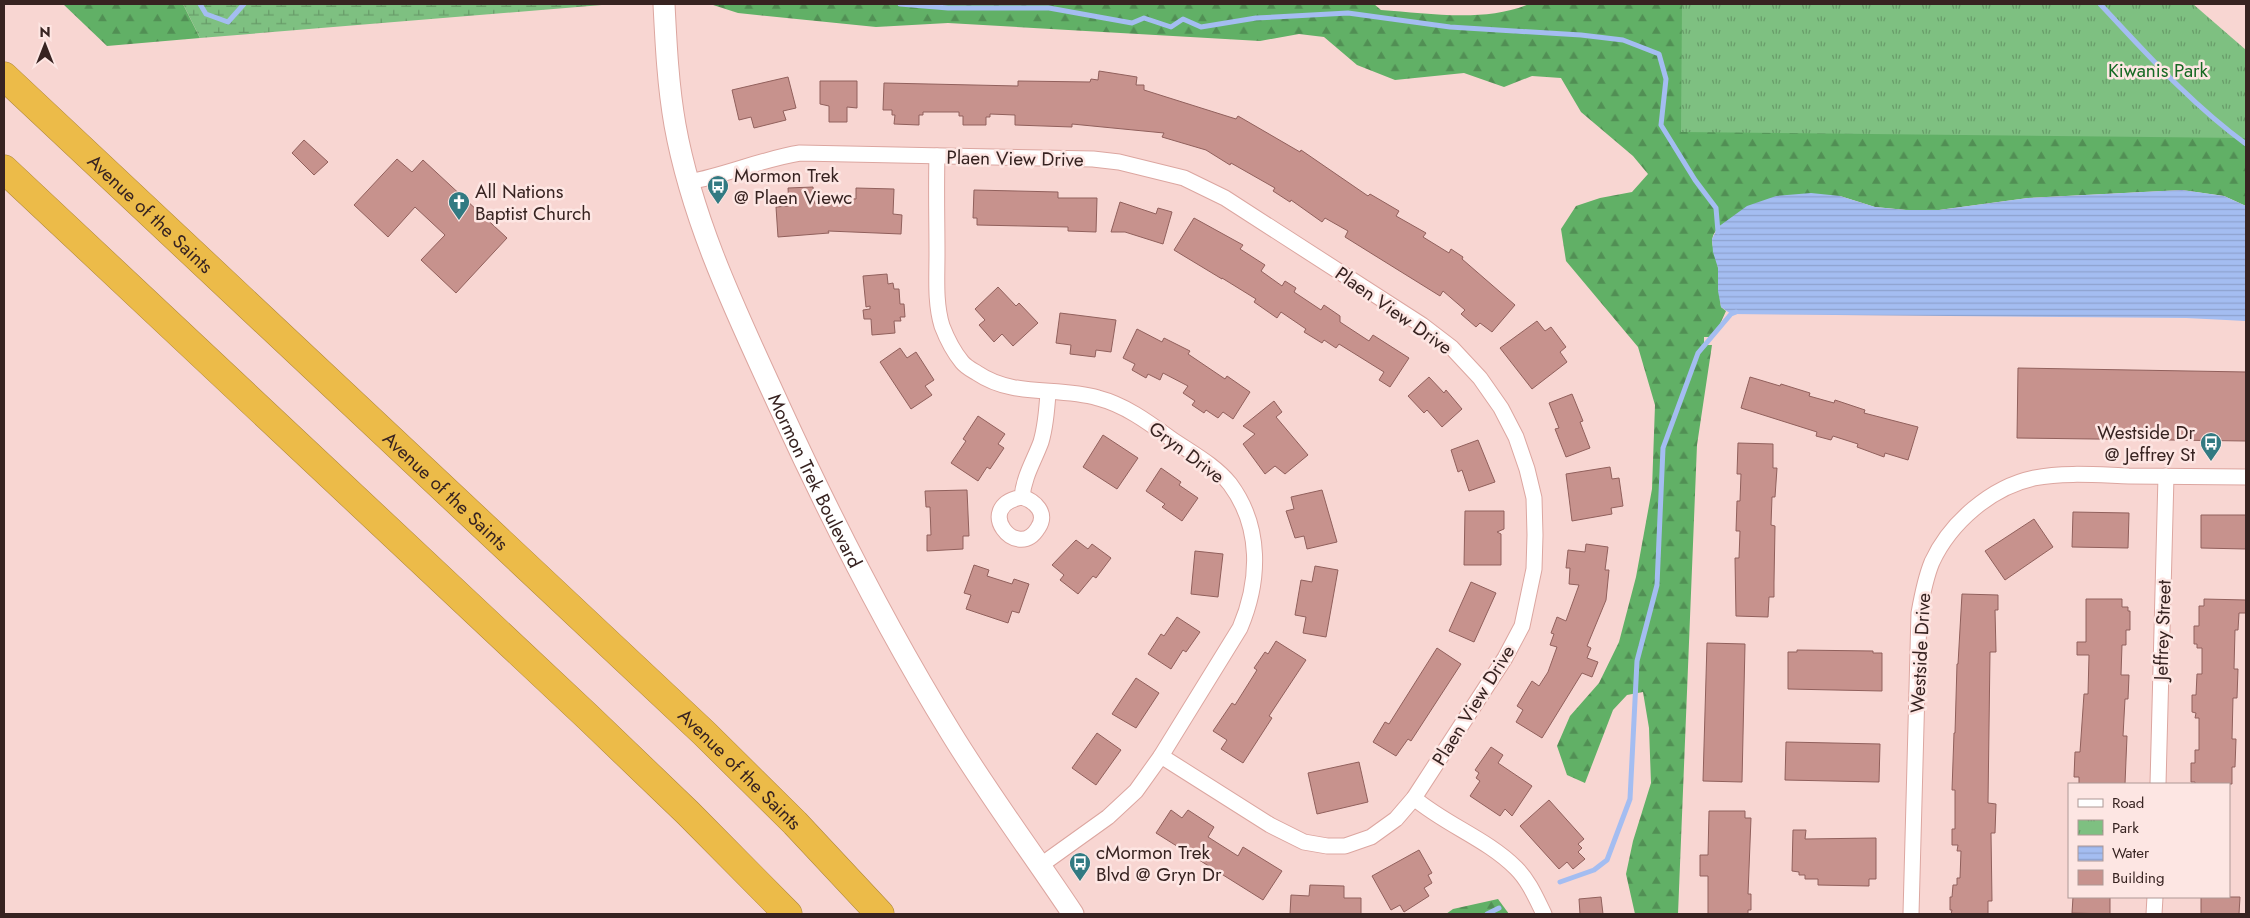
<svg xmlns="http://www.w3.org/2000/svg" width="2250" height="918" font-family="Jost,sans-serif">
  <defs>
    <pattern id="forest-firs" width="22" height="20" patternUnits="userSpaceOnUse" patternTransform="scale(1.25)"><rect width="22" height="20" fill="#61b066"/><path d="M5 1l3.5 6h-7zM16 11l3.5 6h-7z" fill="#518f54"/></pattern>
    <pattern id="wetland-marsh" width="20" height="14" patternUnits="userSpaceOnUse" patternTransform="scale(1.25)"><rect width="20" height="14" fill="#7ec081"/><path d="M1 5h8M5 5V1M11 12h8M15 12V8" fill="none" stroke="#689c69"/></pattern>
    <pattern id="park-tufts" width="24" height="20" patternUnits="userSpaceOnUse" patternTransform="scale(1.25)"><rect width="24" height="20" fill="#7ec081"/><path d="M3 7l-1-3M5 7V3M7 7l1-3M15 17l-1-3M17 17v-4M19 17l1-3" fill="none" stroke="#689c69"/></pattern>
    <pattern id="water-rules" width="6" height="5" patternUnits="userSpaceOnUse" patternTransform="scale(1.25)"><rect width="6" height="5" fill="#a4bdf1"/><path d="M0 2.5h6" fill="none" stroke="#8ea2ce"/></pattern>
  </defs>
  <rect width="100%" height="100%" fill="#f8d6d2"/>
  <g fill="url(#forest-firs)">
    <path d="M63,4H183L200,38L107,46Z"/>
    <path d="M710,4H1374L1381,10C1428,13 1484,23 1529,4H1702L2246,104V206L2224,196L2182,190L2028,198L1939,210H1906L1875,207L1840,196L1729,220C1704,236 1713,243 1718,267C1721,280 1719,294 1721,307L1726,311L1714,337H1704V345H1712L1697,445L1678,914H1635L1626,874L1633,841L1651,783L1649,728L1643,692L1627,695L1613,710L1585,783L1567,775L1557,746L1570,716L1599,683L1619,642L1636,577L1652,489L1655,405L1638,347L1566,261L1561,229L1576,206L1600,198L1632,192L1648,174L1633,156L1581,112L1561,78L1532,76L1504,87L1464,73L1395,80L1357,65L1324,37L1299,34L1260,41L948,23L876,27L738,13Z"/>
    <path d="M1498,899L1509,914H1446L1453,909Z"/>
  </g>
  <path fill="url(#wetland-marsh)" d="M183,4H614L200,38Z"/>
  <path fill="url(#park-tufts)" d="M1682,4H2193L2246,50V138L1681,132Z"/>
  <path fill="url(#water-rules)" d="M2182,190L2224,196L2246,206V321L2186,318L1731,314L1721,307L1718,291V268L1713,252L1712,239L1718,227L1747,206L1776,196L1811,193L1840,196L1875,207L1906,210H1939L2028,198Z"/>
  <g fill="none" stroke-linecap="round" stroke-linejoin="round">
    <g stroke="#a4bdf1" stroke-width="5">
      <path d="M200,4L206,14L228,22L244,4"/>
      <path d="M900,4L948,8H1049L1132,23L1144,18L1171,27L1183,19L1201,27L1256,18L1348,13L1450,27L1581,35L1623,40L1659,54L1666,79L1661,125L1695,180L1716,208L1718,232"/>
      <path d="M2100,4C2147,54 2190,103 2246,144"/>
      <path d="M1560,882L1594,870L1607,860L1630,799L1637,661L1657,585L1663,448L1698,353L1731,314L1736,312"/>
      <path d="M1487,914L1499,908"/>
    </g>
  </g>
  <g fill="#c7928d" stroke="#91605c">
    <path d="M1099,71L1137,77L1136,85H1144V90L1236,119L1238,116L1300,152L1301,150L1368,196L1370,194L1399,211L1396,216L1426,233L1423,237L1449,253L1451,249L1463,257L1462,259L1515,305L1492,332L1480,323L1476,327L1461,314L1465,310L1443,291L1440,296L1345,237L1348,231L1325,218L1322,222L1291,200L1290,202L1273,191L1275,188L1231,163L1230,165L1206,150L1162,137L1164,133L1072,124V127L1015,125V115L990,114V117H986V125H963V116H959V112H923V115H919V125L894,124L895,115H892V110H883L884,83L1018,86V81L1090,82L1091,79L1098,80Z"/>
    <path d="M788,77L796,108L783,111L786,120L754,128L751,117L739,120L732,90Z"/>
    <path d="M820,81H857V108L847,107V122H829V106L820,104Z"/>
    <path d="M304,140L328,162L314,175L292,153Z"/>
    <path d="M397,159L412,172L423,160L507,238L456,293L421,260L445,235L415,207L388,237L354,205Z"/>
    <path d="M813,187L815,204L844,203V198L856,199V188L894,189L893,214L902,215L901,234L828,231L829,233L778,237L776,207L789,206L788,188Z"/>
    <path d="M974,190L1058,192V198H1097L1096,232L1068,231V227L977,225V218H973Z"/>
    <path d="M1120,202L1156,214L1158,208L1172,212L1163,244L1125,232H1111Z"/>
    <path d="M1194,218L1243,245L1240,249L1265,265L1261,271L1282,286L1285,281L1296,288L1294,292L1321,310L1324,305L1340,316V322L1369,341L1373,335L1409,358L1390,387L1379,380L1384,372L1339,344L1336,348L1324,340L1322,343L1304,332L1306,329L1281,312L1277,318L1254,302L1256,299L1222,278V279L1174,250Z"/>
    <path d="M887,274L888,284L893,283L894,289H899L900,304H904L905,317H900L901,321H894L895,333L872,335L871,319H864L863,310L870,309V306L866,307L863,276Z"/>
    <path d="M998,287L1016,306L1019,303L1038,323L1013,346L1002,334L994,342L979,325L985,320L975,309Z"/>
    <path d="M1060,313L1116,320L1111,352L1096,350L1095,357L1070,354L1071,345L1056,343Z"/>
    <path d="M1537,321L1545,331L1551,327L1566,347L1560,352L1567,362L1532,389L1500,348Z"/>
    <path d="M1137,329L1162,342L1164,338L1190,351L1188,354L1225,379L1227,376L1250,392L1233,419L1223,412L1218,418L1206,410L1204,413L1192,405L1195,401L1183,393L1188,386L1163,373L1160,380L1148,374L1146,378L1132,370L1135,364L1123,358Z"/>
    <path d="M900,348L907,358L916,352L934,380L925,386L932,395L911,409L880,362Z"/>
    <path d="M2018,368L2246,372V441L2017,438Z"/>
    <path d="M1429,377L1444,393L1446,390L1462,409L1442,427L1427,410L1424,413L1408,396Z"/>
    <path d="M1750,377L1780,386L1781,384L1810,393L1809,396L1834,403L1835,400L1865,410L1864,413L1918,427L1908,460L1885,453L1884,457L1857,447L1858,444L1833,436L1831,440L1816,436L1817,432L1741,408Z"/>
    <path d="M1572,394L1583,421L1580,422L1590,448L1566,457L1555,429L1559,428L1549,403Z"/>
    <path d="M1274,401L1282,412L1276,417L1308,455L1285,474L1275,466L1265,474L1243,444L1255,434L1243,426Z"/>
    <path d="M978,416L1005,434L998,444L1004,448L990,469L987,467L978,481L951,463L966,441L963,439Z"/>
    <path d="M1103,435L1138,458L1117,489L1083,467Z"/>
    <path d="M1478,440L1495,482L1469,491L1462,470L1458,472L1451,450Z"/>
    <path d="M1738,443L1773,444V468H1777L1775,497H1772L1771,525L1775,526L1774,582V597H1769L1768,617L1736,616L1735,558H1739L1740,531H1736L1737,501H1740L1741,474H1737Z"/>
    <path d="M1610,467L1612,479L1619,478L1623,506L1611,508L1612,514L1572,521L1566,474Z"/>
    <path d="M1161,468L1181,482L1179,485L1198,498L1182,521L1162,507L1165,504L1146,491Z"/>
    <path d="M967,490L969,536H963V549L927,551V535H931L930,507H926L925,491Z"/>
    <path d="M1322,490L1337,542L1307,549L1304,536L1295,538L1286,511L1294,509L1291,497Z"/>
    <path d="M1465,511H1504V529L1497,532L1501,534V565H1464Z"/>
    <path d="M2073,512L2129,513L2128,548L2072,547Z"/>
    <path d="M2201,515H2246V549L2201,548Z"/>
    <path d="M2034,519L2053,547L2005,580L1985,551Z"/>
    <path d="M1076,540L1088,549L1092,544L1111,558L1096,578L1093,576L1078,594L1060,580L1064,575L1052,565Z"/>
    <path d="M1586,544L1608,547L1605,570H1609L1606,600L1587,646L1591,648L1587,658L1598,662L1592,677L1582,673L1542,738L1516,722L1523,710L1517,706L1532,681L1539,686L1548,672L1557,647L1550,645L1554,634L1551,633L1557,617L1566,621L1579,585L1569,584L1570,568H1566L1568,550L1585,552Z"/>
    <path d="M1195,551L1223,554L1218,597L1191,594Z"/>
    <path d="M974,565L989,570L987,576L1012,584L1014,579L1029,584L1019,613L1012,611L1008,623L966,609L971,595L964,593Z"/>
    <path d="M1315,566L1338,570L1326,637L1303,633L1306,617L1295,615L1301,580L1312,582Z"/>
    <path d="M1471,582L1496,593L1474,642L1449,631Z"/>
    <path d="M1962,594L1998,595V610H1995L1996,652H1990L1988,803L1996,804L1995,833H1991L1992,901H1988V914H1951L1952,910H1950V897H1952L1953,885H1957V878H1960L1961,851H1957L1958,845H1952V829H1955V790H1952L1954,733H1955L1957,664H1958Z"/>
    <path d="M2086,599H2122V607H2128V611H2130V630H2126V645H2122L2121,675H2129L2128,699H2125L2123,736H2127L2125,784H2079V777H2074L2075,752H2080L2084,694H2088L2089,655H2077V642H2086Z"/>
    <path d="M2204,599L2246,600V613H2239L2238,630H2235L2234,669H2238L2237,698H2233L2232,739H2236L2235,767H2232V784H2195V782H2191V763H2195V750H2199V718H2195L2196,713L2192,712V695H2196L2197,674H2202V648H2197V644H2194V626H2199V606H2204Z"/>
    <path d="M1177,617L1200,632L1186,652L1183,650L1171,669L1148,654L1161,634L1164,636Z"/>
    <path d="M1276,641L1306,660L1269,716L1272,718L1243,763L1221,749L1227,740L1213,731L1232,703L1235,705L1257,670L1254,668L1265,652L1268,654Z"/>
    <path d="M1707,643L1745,644L1742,782L1703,781Z"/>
    <path d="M1437,648L1461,664L1411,741L1408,739L1396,756L1373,742L1385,722L1389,724Z"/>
    <path d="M1797,650L1873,651V653H1882V691L1788,689V652H1797Z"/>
    <path d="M1136,678L1159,693L1136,728L1112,714Z"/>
    <path d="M1097,733L1121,750L1096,785L1072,768Z"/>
    <path d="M1786,742L1880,744L1879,782L1785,780Z"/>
    <path d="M1491,747L1503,755L1498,763L1532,786L1512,816L1505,809L1500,816L1470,796L1480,781L1476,778L1479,773L1475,770Z"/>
    <path d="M1359,762L1368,802L1317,814L1308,773Z"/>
    <path d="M1549,800L1584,839L1578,844L1582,848L1578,852L1585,859L1573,869L1567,862L1559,869L1520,826Z"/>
    <path d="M1171,810L1182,818L1188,810L1214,827L1208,837L1238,856L1243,847L1282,871L1263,900L1156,833Z"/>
    <path d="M1709,811H1745V818H1751L1748,894H1751V910H1748V914H1708V876H1700V855H1708Z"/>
    <path d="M1793,830H1806L1805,839L1876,838V879H1869V886L1818,885V879H1805V875H1799V872L1792,871Z"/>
    <path d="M1419,850L1432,873L1428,875L1432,883L1424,888L1429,896L1404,912L1400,905L1391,910L1372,876Z"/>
    <path d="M1310,885L1344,886V898H1361V914H1290L1291,895L1309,896Z"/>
    <path d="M1601,897L1603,914H1580L1579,899Z"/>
    <path d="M2073,897H2110V914L2072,913Z"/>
    <path d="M2201,897H2240L2239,914H2201Z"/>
  </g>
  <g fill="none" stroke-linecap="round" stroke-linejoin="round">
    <g stroke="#dca6a0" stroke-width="17">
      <g id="minor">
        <path d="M937,156C936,189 937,222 937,254C937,278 935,303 942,326C947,339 953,351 962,362C966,367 972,370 977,373C1014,398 1057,386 1098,398C1125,405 1148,422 1170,438C1190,452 1215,465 1230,484C1262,527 1260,581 1240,628L1161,756L1136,791L1108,817L1041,865"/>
        <path d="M689,182C727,175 762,159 800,153L1093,159L1119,162L1184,178L1225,198L1422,325L1452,348L1480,378L1501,408L1516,437L1527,469L1534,498L1535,535L1534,569L1522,626L1505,658L1414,798L1396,819L1371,837L1345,846H1327L1304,842L1270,825L1161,756"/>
        <path d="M1022,497C1035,501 1048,513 1038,528C1017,563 972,506 1022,497C1024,476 1034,461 1041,442C1046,425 1047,409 1048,392"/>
        <path d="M2158,784L2166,476"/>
        <path d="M1414,798C1446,825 1487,839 1516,868C1529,881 1536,898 1544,914"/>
        <path d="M1911,914L1919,613C1922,596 1925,579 1932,562C1950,523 1991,487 2034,478C2065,472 2098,475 2129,476C2168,476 2207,477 2246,477"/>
        <path d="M2154,914L2155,897"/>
      </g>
    </g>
    <g stroke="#dca6a0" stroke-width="23">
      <g id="secondary">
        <path id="s1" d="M664,4C666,44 668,85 675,125C693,225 739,318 781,410C832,521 887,629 951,733C989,795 1033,854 1073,914"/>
      </g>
    </g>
    <g stroke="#ad863b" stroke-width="29">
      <g id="motorway">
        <path id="s2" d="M4,76L704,733L795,823L880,914"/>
        <path d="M4,169L588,717L688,813L788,914"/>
      </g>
    </g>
    <use href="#minor" stroke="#fff" stroke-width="15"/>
    <use href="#secondary" stroke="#fff" stroke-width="21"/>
    <use href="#motorway" stroke="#ecbb49" stroke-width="28"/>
  </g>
  <defs>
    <g id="bus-pin" transform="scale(1.125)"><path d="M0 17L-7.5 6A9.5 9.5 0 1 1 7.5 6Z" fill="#327a82" stroke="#fde6e3"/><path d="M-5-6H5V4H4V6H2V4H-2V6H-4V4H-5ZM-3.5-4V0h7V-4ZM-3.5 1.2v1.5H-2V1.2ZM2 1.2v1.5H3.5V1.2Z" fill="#fff"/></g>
    <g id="church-pin" transform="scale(1.125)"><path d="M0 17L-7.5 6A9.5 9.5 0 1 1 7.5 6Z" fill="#327a82" stroke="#fde6e3"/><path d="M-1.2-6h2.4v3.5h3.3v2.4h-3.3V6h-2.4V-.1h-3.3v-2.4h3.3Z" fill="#fff"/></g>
  </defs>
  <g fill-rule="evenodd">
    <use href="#bus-pin" x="718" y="186"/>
    <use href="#church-pin" x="459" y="202"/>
    <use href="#bus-pin" x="2211" y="443"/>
    <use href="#bus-pin" x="1080" y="863"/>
  </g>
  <g text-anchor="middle" stroke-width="5" stroke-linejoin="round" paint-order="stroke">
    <g font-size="19" fill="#166923" stroke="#fde6e3">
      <text x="2158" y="77">Kiwanis Park</text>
    </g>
    <g font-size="19" fill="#372321" stroke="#fde6e3">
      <text transform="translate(1015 158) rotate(1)" y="7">Plaen View Drive</text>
      <text dy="7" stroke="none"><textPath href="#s2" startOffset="201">Avenue of the Saints</textPath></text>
      <text transform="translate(1394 310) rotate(35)" y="7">Plaen View Drive</text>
      <text transform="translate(1187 452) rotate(37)" y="7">Gryn Drive</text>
      <text dy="7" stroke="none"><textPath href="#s1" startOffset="505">Mormon Trek Boulevard</textPath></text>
      <text dy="7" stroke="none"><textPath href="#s2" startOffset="606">Avenue of the Saints</textPath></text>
      <text transform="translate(2162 630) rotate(-88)" y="7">Jeffrey Street</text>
      <text transform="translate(1920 653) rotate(-87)" y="7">Westside Drive</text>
      <text transform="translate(1473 705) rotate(-58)" y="7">Plaen View Drive</text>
      <text dy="7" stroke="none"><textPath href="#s2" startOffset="1011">Avenue of the Saints</textPath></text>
    </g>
    <g font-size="19" fill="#372321" stroke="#fde6e3" text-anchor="start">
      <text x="734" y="182">Mormon Trek<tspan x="734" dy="22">@ Plaen Viewc</tspan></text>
      <text x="475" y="198">All Nations<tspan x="475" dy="22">Baptist Church</tspan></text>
      <text x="2195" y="439" text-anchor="end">Westside Dr<tspan x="2195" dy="22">@ Jeffrey St</tspan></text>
      <text x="1096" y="859">cMormon Trek<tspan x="1096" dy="22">Blvd @ Gryn Dr</tspan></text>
    </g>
  </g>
  <rect width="2250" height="918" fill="none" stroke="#372321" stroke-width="10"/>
  <rect x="2068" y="783" width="162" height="115" fill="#fde6e3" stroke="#ae9895"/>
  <rect x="2078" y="799" width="25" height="8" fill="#ffffff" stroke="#ae9895"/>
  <text x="2112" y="808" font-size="15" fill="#372321">Road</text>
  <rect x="2078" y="820" width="25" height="15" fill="url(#park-tufts)" stroke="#ae9895"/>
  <text x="2112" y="833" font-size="15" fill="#372321">Park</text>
  <rect x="2078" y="846" width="25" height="15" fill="url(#water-rules)" stroke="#ae9895"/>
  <text x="2112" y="858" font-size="15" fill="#372321">Water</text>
  <rect x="2078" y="870" width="25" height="15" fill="#c7928d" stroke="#ae9895"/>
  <text x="2112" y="883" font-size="15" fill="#372321">Building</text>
  <g transform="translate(45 45)" stroke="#fde6e3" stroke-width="4" paint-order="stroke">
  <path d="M0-4L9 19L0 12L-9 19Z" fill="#372321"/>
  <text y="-8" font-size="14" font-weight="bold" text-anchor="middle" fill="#372321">N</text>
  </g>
</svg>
